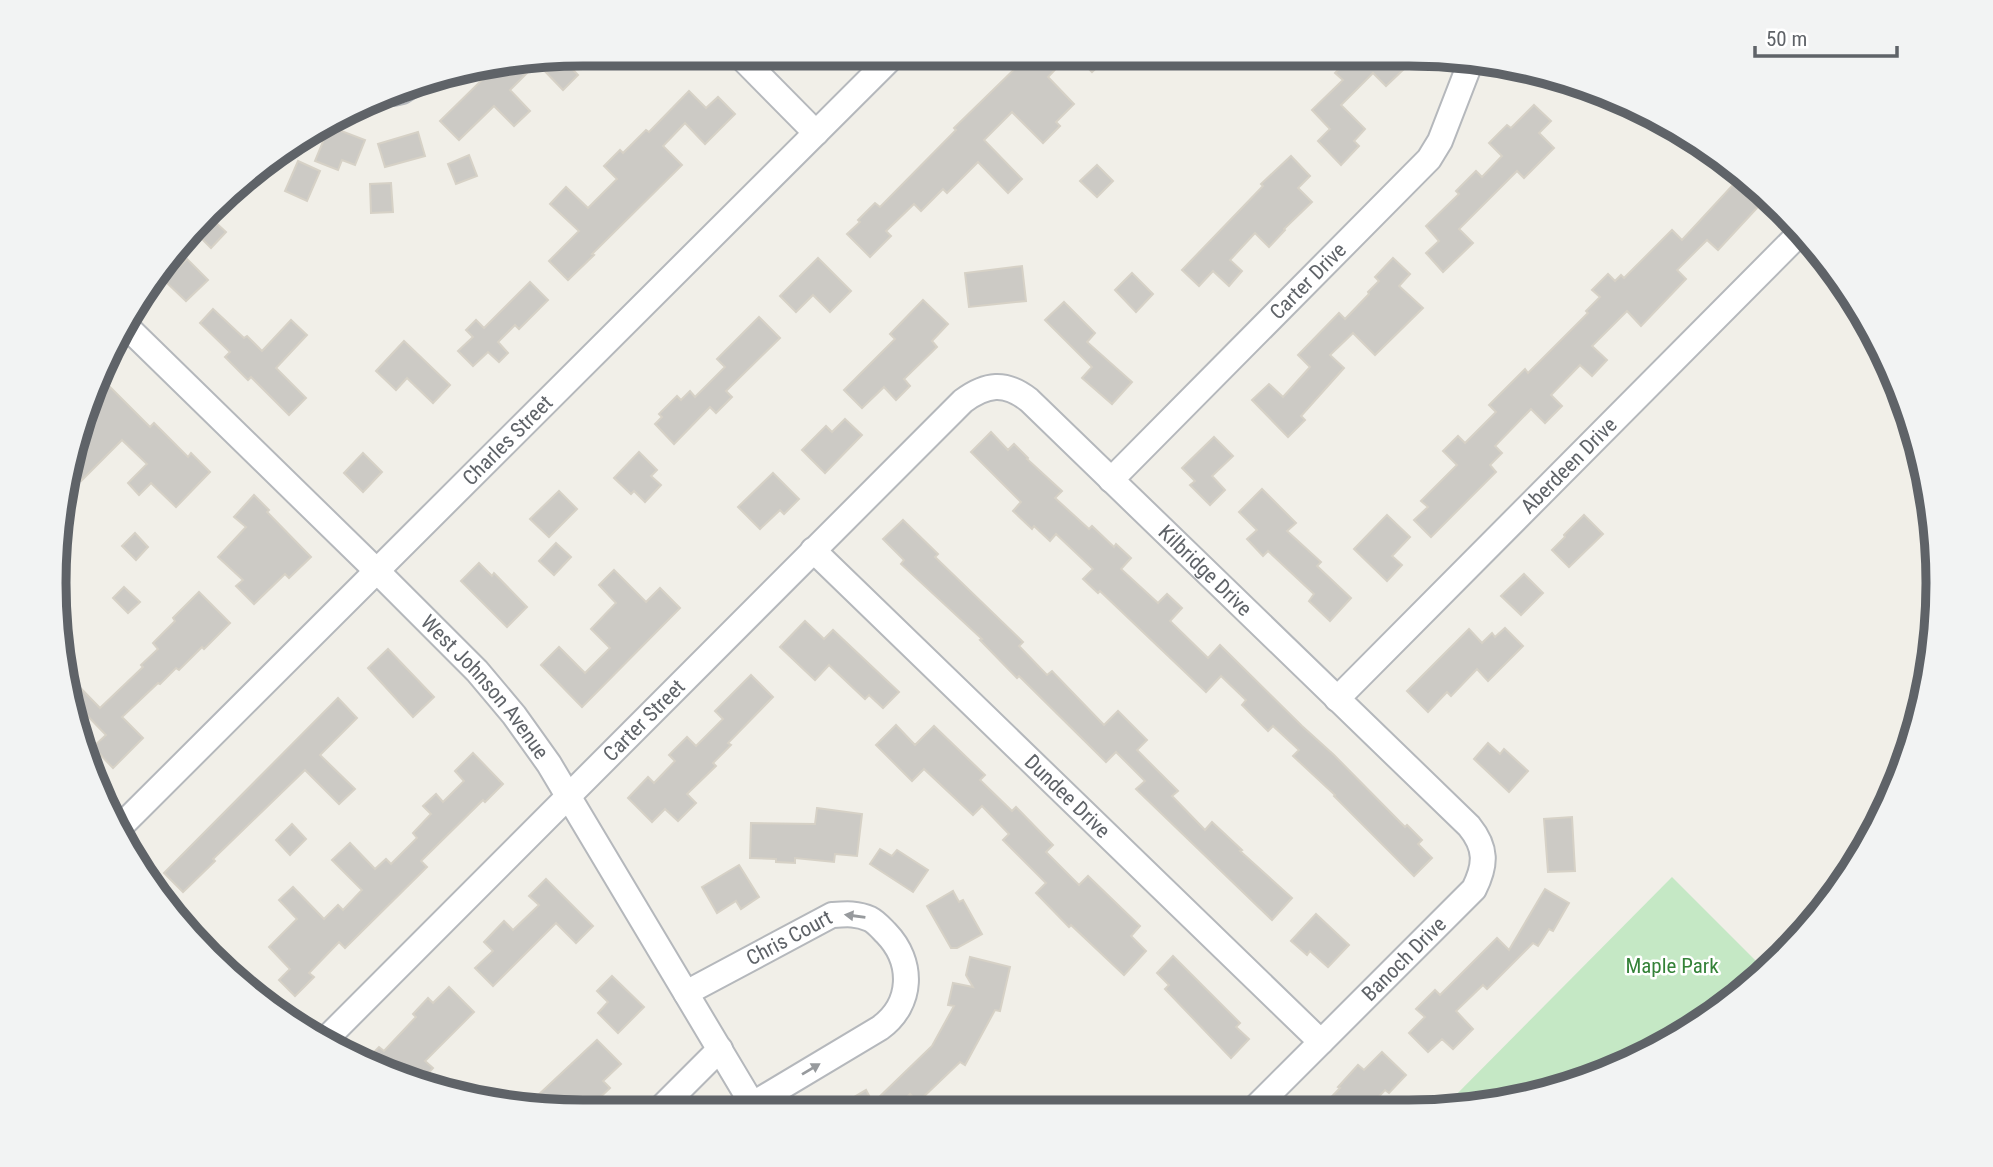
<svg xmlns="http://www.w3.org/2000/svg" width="1993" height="1167" font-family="'Roboto Condensed',sans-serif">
  <rect width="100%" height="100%" fill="#f1efe8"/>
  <path fill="#c5e8c5" d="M1672,877L1766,971L1674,1042L1579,1085L1439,1112Z"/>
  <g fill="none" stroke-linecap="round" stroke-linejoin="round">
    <path stroke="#aadaff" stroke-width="5" d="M1668,1045L1672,1040"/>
  </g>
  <g fill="#cccac5" stroke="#d6d1c6" stroke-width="2">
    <path d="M1029,55H1069L1048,77L1074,104L1056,122L1060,126L1043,143L1012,112L984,140L1022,179L1008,193L978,162L947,193L943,189L921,211L914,204L886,231L891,236L870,257L847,234L860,222L858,220L875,203L880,207L956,130L954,128Z"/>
    <path d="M1075,55H1110L1092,72Z"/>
    <path d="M1353,55H1390L1404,69L1386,86L1373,73L1341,105L1365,129L1354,141L1359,146L1341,165L1318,141L1330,129L1312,110L1343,80L1335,73Z"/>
    <path d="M562,58L578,75L563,90L537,63L510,90L530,111L514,126L494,106L459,140L440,121L486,76L482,71Z"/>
    <path d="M689,91L706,108L718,97L735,114L705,144L685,123L663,146L682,165L592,254L594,255L568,280L549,261L579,231L550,204L566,187L588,208L617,179L604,166L620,150L623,153L646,130L649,132Z"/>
    <path d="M1534,105L1551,121L1539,133L1554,148L1524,178L1517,171L1459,229L1473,243L1443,272L1426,253L1439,241L1426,226L1459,194L1456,191L1476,171L1482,177L1502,156L1489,143L1507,125L1511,128Z"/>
    <path d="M329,127H331L365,140L355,165L342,160L338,170L315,161Z"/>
    <path d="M418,132L425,156L385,167L378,144Z"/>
    <path d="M469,155L477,176L456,184L448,164Z"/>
    <path d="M1291,156L1310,176L1298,188L1312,202L1284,229L1285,230L1269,247L1255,233L1230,260L1242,271L1229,286L1213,271L1199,286L1182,270L1263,186L1261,184Z"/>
    <path d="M298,161L320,171L307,201L285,191Z"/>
    <path d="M1097,165L1113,181L1097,197L1080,181Z"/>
    <path d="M1742,175L1768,196L1718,250L1707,240L1677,270L1686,279L1641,326L1627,311L1592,346L1607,360L1592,376L1580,365L1551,395L1562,406L1545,423L1531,409L1495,446L1502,453L1490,465L1496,472L1431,537L1414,520L1428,507L1421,501L1457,465L1443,451L1458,436L1465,443L1496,412L1489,405L1525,369L1528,373L1588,313L1586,311L1600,297L1592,290L1608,274L1615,281L1621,275L1624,278L1672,230L1682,240Z"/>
    <path d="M391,183L393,212L371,213L370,184Z"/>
    <path d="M214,221L226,232L211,248L199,236Z"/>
    <path d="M818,258L851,291L830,312L813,295L796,312L780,296Z"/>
    <path d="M1393,258L1410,274L1399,286L1423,308L1375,355L1353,333L1330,355L1344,368L1301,416L1305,420L1288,437L1252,400L1269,384L1283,397L1310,367L1298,355L1339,313L1345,319L1369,294L1368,292L1379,281L1375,277Z"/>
    <path d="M187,259L208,280L186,301L165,281Z"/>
    <path d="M1022,266L1026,301L969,307L965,273Z"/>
    <path d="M1132,273L1153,294L1136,312L1115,290Z"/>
    <path d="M530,282L548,300L519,329L515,325L498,342L508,353L499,362L488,352L473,366L458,351L473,337L466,330L476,320L484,328Z"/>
    <path d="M923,300L948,324L932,341L937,347L904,379L910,386L896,400L884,387L862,408L844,390L895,339L890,334Z"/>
    <path d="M1064,302L1095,333L1087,342L1132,382L1112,404L1082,378L1092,367L1045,320Z"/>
    <path d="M213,309L244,338L247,336L262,351L291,320L307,335L276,368L306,398L289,415L251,377L248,380L225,357L230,352L200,323Z"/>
    <path d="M759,317L780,338L726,391L732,397L716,413L710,407L674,444L655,424L662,417L659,414L677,396L681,400L690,391L695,397L725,367L717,359Z"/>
    <path d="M404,341L450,385L433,403L407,378L396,390L376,371Z"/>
    <path d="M103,380L150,427L154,423L188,457L191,453L210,472L176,507L151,483L139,495L128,483L147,464L122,440L81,481L70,470L72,446Z"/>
    <path d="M845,419L862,435L825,473L802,450L826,426L832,432Z"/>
    <path d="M991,432L1008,450L1014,444L1028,458L1027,459L1062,491L1055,498L1089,529L1092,526L1114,547L1116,544L1131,558L1121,569L1158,603L1167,594L1182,608L1170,621L1208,658L1220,645L1302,726L1334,755L1405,827L1407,825L1422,840L1418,844L1432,858L1414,876L1334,796L1335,795L1293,756L1299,750L1273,726L1268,731L1242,705L1246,700L1221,676L1206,692L1100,591L1098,593L1083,579L1093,569L1056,534L1050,541L1034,526L1032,529L1013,511L1021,502L971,452Z"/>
    <path d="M1214,437L1233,456L1212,476L1225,490L1210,505L1190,485L1195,481L1182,468Z"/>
    <path d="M639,452L657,470L651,476L661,485L645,502L634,491L631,494L614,478Z"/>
    <path d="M363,453L382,472L363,492L344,473Z"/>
    <path d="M773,473L799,499L784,514L780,510L760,529L738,507Z"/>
    <path d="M1262,489L1296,523L1287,531L1321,562L1317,566L1351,598L1330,621L1309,601L1314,594L1268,551L1263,556L1247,539L1257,530L1239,512Z"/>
    <path d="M559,491L577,509L549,537L530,519Z"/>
    <path d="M254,495L269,510L267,512L311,557L289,578L285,574L254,604L236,586L243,580L218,557L246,527L234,517Z"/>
    <path d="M1387,515L1410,537L1392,556L1402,565L1387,581L1354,549Z"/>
    <path d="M1584,515L1603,534L1569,567L1552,550L1565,537L1564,535Z"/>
    <path d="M903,520L938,554L935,557L1023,642L1019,646L1047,675L1052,671L1104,725L1118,711L1147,740L1137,750L1178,791L1172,796L1205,830L1212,822L1242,850L1240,851L1292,898L1272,920L1136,789L1145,781L1116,752L1106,762L1019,676L1017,678L980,640L982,639L901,564L904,560L883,539Z"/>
    <path d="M135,533L148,547L136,560L122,546Z"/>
    <path d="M556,543L571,557L554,575L539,561Z"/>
    <path d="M479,563L492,576L494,573L527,607L507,627L461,581Z"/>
    <path d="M614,570L646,602L660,588L680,608L582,707L541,665L559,647L585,673L610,648L591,629L616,603L599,585Z"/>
    <path d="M1524,574L1543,593L1521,615L1501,596Z"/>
    <path d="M124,587L140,602L128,613L113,598Z"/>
    <path d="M199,592L230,623L204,649L202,647L179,670L176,668L160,684L158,683L122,717L143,738L113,768L93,747L106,735L81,709L75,716L67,674L100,708L143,667L141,665L158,649L153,643L175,621L173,618Z"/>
    <path d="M805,621L824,639L833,630L899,692L883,708L869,695L865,699L829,665L815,680L780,647Z"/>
    <path d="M1505,628L1523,646L1488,681L1477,669L1451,696L1447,692L1428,712L1407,691L1469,629L1482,643L1492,633L1495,637Z"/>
    <path d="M388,649L434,697L413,717L368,668Z"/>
    <path d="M751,675L773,697L728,743L731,745L713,763L716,766L687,794L696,803L678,821L665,809L652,822L628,798L648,777L654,783L675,761L669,755L687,737L696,746L723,719L715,711Z"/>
    <path d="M338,698L357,718L320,755L355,789L339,804L305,770L213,859L215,861L183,892L164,873Z"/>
    <path d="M896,725L915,745L934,726L985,775L980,780L1012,811L1016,807L1053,845L1046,852L1079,885L1088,876L1140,926L1131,936L1146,951L1124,975L1071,925L1069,927L1036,893L1046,883L1003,840L1009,834L982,806L973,815L924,769L912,781L876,745Z"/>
    <path d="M1488,743L1500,754L1504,749L1528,771L1509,792L1474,759Z"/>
    <path d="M473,753L503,784L485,802L483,800L421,861L427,867L345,948L339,942L309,973L314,977L295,996L279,980L290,969L269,947L297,919L279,900L293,887L324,919L338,905L343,910L362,890L332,860L350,843L375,869L386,859L391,864L417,838L413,833L431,814L423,806L436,794L443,802L464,781L455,771Z"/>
    <path d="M817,808L862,814L857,856L835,854L834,862L795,858V863L776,862V859L750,858L751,823L815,824Z"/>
    <path d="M1572,817L1575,871L1548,872L1544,819Z"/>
    <path d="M292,824L306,839L290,855L276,840Z"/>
    <path d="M880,849L892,856L897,850L928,870L913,892L870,864Z"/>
    <path d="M739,865L759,897L741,909L736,901L717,913L702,887Z"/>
    <path d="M546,879L593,926L576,943L556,923L493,986L475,968L493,951L484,942L504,921L513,930L539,905L529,896Z"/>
    <path d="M1545,889L1569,903L1553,931L1549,929L1538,946L1533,943L1487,989L1483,985L1456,1011L1473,1029L1453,1049L1442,1039L1428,1052L1409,1033L1425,1017L1416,1009L1435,990L1440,995L1497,938L1509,950Z"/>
    <path d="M953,891L959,902L963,900L982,934L957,948H951L927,906Z"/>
    <path d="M1316,914L1349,945L1328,967L1310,951L1307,955L1291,941Z"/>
    <path d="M1173,956L1240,1023L1236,1027L1249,1039L1231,1058L1165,989L1169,985L1157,973Z"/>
    <path d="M970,957L1010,967L1000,1011L995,1010L965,1065L960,1062L918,1102L910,1094L892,1112H829L866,1090L873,1103L932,1046L954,1006L948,1005L953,983L973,987L966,975Z"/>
    <path d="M612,976L644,1007L618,1033L598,1013L608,1002L597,991Z"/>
    <path d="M449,987L474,1012L425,1061L433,1068L417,1085L409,1083L392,1066L387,1072L365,1061L379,1047L384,1051L416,1017L413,1014L428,998L433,1003Z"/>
    <path d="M597,1040L621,1064L603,1081L610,1088L595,1102L592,1099L579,1112H550L536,1097Z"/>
    <path d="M1382,1052L1406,1075L1389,1093L1385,1090L1369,1107L1359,1098L1345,1112H1317L1340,1088L1338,1087L1358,1065L1364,1070Z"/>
  </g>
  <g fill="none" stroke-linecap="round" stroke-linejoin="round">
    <g stroke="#b5b8bc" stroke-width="28">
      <g id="minor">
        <path d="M738,54L816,133"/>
        <path d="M393,93L402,91L416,82"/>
        <path id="s1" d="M127,327L385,579L477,671L514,715L549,764L757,1112"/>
        <path id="s2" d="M1111,480L1429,159L1440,141L1471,61"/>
        <path id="s3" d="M813,550L1321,1042"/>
        <path id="s4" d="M1337,699L1802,231"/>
        <path id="s5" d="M121,826L894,55"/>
        <path id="s6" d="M686,993L832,915C846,914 857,913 870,919C876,922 881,928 886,933C914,962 913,1004 880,1028L753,1104"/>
        <path id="s7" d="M324,1041L963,401C986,384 1005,381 1029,400L1469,826C1487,848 1486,865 1474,889L1251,1112"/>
        <path d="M657,1112L720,1049"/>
      </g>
    </g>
    <use href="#minor" stroke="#fff" stroke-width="24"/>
  </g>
  <defs><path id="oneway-solid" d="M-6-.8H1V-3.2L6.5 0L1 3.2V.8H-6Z" transform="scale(1.75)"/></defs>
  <g fill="#979a9d">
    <use href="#oneway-solid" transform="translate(855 916) rotate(-172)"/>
    <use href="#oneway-solid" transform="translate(811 1069) rotate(-31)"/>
  </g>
  <g text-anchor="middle" stroke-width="5" stroke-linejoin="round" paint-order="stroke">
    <g font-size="21" fill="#5f6368" stroke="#fff">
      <text dy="7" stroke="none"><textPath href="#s2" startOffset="280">Carter Drive</textPath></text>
      <text dy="7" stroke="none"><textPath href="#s5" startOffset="546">Charles Street</textPath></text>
      <text dy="7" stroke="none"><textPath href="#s4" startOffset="329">Aberdeen Drive</textPath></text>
      <text dy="7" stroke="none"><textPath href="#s7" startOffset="1222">Kilbridge Drive</textPath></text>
      <text dy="7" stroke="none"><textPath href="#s1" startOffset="508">West Johnson Avenue</textPath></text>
      <text dy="7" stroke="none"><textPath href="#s7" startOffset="453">Carter Street</textPath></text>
      <text dy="7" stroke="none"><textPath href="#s3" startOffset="354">Dundee Drive</textPath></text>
      <text dy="7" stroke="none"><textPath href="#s6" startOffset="117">Chris Court</textPath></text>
      <text transform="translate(1404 959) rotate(-45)" y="7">Banoch Drive</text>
    </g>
    <g font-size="21" fill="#348238" stroke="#fff">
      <text x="1672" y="973">Maple Park</text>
    </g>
  </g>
  <path d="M0 0H1993V1167H0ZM583 66H1409A517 517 0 0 1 1926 583V583A517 517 0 0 1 1409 1100H583A517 517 0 0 1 66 583V583A517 517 0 0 1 583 66Z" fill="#f2f3f3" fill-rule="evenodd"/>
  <path fill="none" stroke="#5f6368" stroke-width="9" d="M583 66H1409A517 517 0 0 1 1926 583V583A517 517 0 0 1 1409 1100H583A517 517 0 0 1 66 583V583A517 517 0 0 1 583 66Z"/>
  <path d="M1755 46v10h142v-10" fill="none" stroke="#5f6368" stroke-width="3.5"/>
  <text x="1766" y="46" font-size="21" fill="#5f6368" stroke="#ffffff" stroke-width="5" paint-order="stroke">50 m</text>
</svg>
